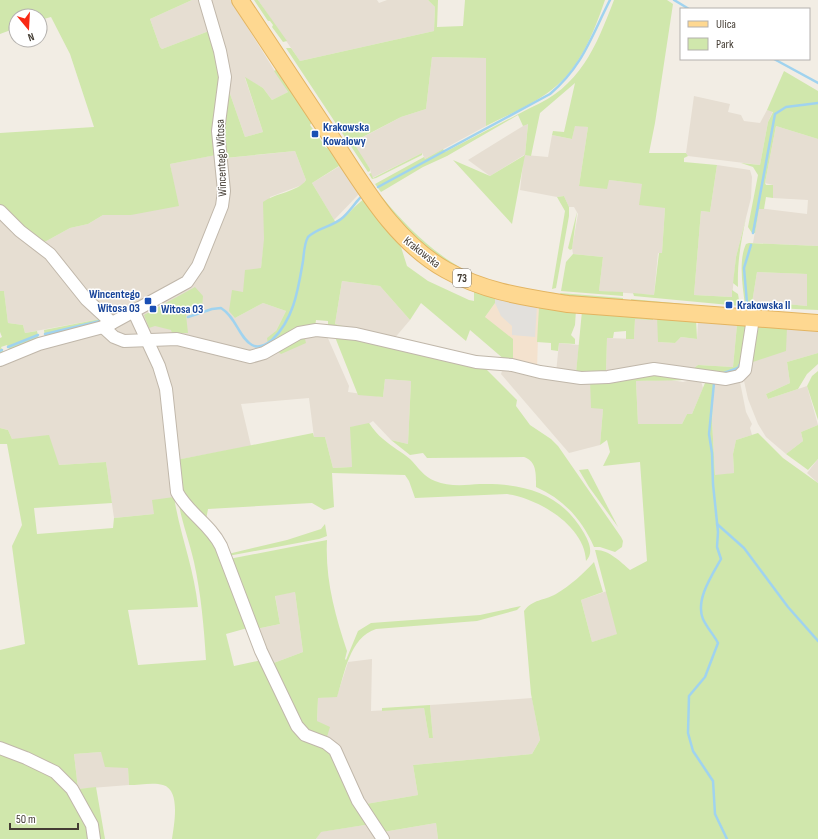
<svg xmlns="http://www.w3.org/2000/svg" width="818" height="839" font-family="'Sofia Sans Condensed',sans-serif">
  <rect width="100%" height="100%" fill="#f2ede4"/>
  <g fill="#e6ded2">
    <path d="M192,0H198L209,31L162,49L160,47L150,19Z"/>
    <path d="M210,0H233L243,14L246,25L288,92L272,100L263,88L245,78L263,132L245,137L229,91L231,79Z"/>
    <path d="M258,0H377L379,3L387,0H428L435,7L434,31L300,61Z"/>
    <path d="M432,57L487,58L486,126L425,159L422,153L372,178L370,169L352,143L401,117L426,109Z"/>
    <path d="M694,96L730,104L728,112L741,115L744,121L760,123L767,110L773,111L768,122L760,165L688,156L686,153Z"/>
    <path d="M528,123L525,155L548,157L552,135L572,139L575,125L588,127L579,186L609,180L643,184L665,208L662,254L658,253L654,295L599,291L603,257L573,254L572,248L578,214L574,207H569L564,196L557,197L520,190L524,155L490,176L468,160Z"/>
    <path d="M776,126L818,139V246L753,243L759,208L807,214L808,200L773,198V185L765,183Z"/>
    <path d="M295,151L306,180L302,185L270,197L261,268L243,292L235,318L263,303L286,311L276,331L304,335L327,336L349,386L348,392L383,397L385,379L411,381L408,444L391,440L373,421L367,425L351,427L352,467L333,468L325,437H314L309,398L241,404L251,446L176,460L174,497L154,514L114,518L106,462L59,465L12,439L8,430L0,428V355L100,319L25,333L23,325L8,323L4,291H0V220L13,234L21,235L41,244L70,228L88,224L103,215H131L172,174L170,164L220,154L226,158Z"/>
    <path d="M717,165L750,170L752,177L751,198L736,257L732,297L694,295L701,211L710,212Z"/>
    <path d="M340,166L359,194L334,220L312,183Z"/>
    <path d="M757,272L808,274L807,306L766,302L752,303Z"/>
    <path d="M342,281L380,286L410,320L393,340L335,324Z"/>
    <path d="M635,319L658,320V342L675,343L681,337L697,339L698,322L737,325L733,367L698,365L690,371H606L607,338L634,339Z"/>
    <path d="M787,327L818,329V353L787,362L790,383L766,394L768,399L807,386L818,425L801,432L803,441L786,454L766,437L758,424L748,399L744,381L750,363Z"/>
    <path d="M559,343L579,345L576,373H556Z"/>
    <path d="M504,365L590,380L603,409L600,445L569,453L501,374Z"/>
    <path d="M700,378L703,388L692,414H687L682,424H638L636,381L671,380L683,382Z"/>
    <path d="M740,382L746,412L752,424L750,428L752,435L736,440L733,454L734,473L715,476L712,420L714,383Z"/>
    <path d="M818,459V483L807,473Z"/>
    <path d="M607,591L618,634L592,642L581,600Z"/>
    <path d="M295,592L303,652L271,664L256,629L280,624L275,595Z"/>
    <path d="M372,659L371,711L424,708L429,738H433L430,705L532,698L540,740L532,754L413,765L418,795L366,804L326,740L317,721L318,698L337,696L348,662Z"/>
    <path d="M101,752L128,768L129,785L78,789L74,754Z"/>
    <path d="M436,823L438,839H316L320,832L371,824L383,832Z"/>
  </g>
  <path fill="#f4e2ce" d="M495,297L539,306L537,369L513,362L485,317L495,303Z"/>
  <g fill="#d0e7ac">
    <path d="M0,0H192L150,19L160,47L162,49L209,31L221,74L216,155L170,164L179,206L131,215H103L88,224L70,228L41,244L0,208V133L94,127L70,54L51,17L40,20V16H16V28L0,34Z"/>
    <path d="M254,0H258L287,41L283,42L272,27L273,25L270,21H268Z"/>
    <path d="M428,0H438L437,27L463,26L465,0H605C593,35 578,73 546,94C527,107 506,116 486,126V58L432,57L426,109L401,117L353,142L370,169V171L368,172L286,48H291L300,61L434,31L435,7Z"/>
    <path d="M614,0H667L673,4L655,123L649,153H686L688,156L684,158V162L717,165L710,212L701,211L694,295L732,297V290L738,294L740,306L634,296L633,293L654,295L659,253H662L665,208L639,205L642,184L609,180L607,189L579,186L588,127L575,126L572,139L552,135L553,131L564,132L575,83L540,113L531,156L525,155L512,224L453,160L490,176L525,155L528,124L523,126L518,115L447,156L423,167L381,192L375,184L424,157L425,159L443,149L445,152L530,108C580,87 596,47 614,0Z"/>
    <path d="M279,68L301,102L312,122L310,125L315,132L313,134L315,138L318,136L326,148L328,147L357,186L355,188L339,166L312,183L336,223C347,217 354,206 365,198L401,247L407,266L428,281L469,300L474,301V292L473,290L491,296L495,299V303L485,317L513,339V362L505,360L470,330L466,341L421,303L410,320L380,286L342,281L335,324L358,330L328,328V321L316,320L315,327L268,344L267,338L276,331L286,311L263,303L235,318L229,311L232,290L243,292L245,270L261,268L264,239L263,202C275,193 298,192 306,180L295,151L225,158L223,120L229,91L245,137L263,132L245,77L263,88L272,100L288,92L274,71Z"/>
    <path d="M784,71L818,91V139L776,126L765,183L766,185H773V198L766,197L764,209H759L755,233H752L748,227L758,175L753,167L741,163L760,165L768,122L773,112L767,110Z"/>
    <path d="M422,153V155L376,178L372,179L369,174L371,173L373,178Z"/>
    <path d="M564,196L569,207V216L556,288L552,289L565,211L557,197Z"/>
    <path d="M382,197C414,236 451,270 500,285C518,290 537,291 555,293L552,296C494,291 436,268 398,222C392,215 383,206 382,197Z"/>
    <path d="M577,212L572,249L570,250L568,248Z"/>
    <path d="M746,218C741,241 737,263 738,287L733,283L736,257Z"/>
    <path d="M749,243L818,246V310L754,307L766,302L807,306V274L757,272L752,303L745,306C743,287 738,262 746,244Z"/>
    <path d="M573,254L603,257L599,291L623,292V296L561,291L566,262Z"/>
    <path d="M195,287L203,296L202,308L186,315L188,333H172L171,330L155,326L149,328L144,315Z"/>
    <path d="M0,291H4L8,323L23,325L25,333L37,331L39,340L10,351L7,345L1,347L4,353L0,355V338L2,337L0,332Z"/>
    <path d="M560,293L623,298V303L562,297Z"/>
    <path d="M631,299L716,307L700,308L631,303Z"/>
    <path d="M539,306L576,310L575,325L571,335L575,339V344L559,343L558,351L551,350V343L537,342Z"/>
    <path d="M582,311L653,316V320L635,319L634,339H626V331L614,332L613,338H607L606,371L576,373Z"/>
    <path d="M657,316L696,319L697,339L681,337L675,343L658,342Z"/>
    <path d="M100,319L101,323L45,339L44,330Z"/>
    <path d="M703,320L747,324L745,364L735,375L690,371L698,365L733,367L737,325L703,322Z"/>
    <path d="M757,326L787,327L786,351L750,363Z"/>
    <path d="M336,333L485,368L517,400L516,406L530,425L551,439L558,446L621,537L623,541L622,547L615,552L600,547H594C582,519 563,499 536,487C536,475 537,461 524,457L427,458L423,453L410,455L391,440L408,444L411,381L385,379L383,397L358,395L335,337Z"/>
    <path d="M304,335L306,343L281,354L276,350Z"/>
    <path d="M818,353V364L807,374L798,389L768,399L766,394L790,383L787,362Z"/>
    <path d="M818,371V420L807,386L812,376Z"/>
    <path d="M635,372L700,378C679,382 657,380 636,381L638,424H682L687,414H692L705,383L717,380L714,383L712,420L715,475L734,473L733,454L736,440L758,433L783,458L818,483V839H438L436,823L383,832L366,804L418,795L413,765L532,754L540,740L531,694L524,611C533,599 543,601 556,594C571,585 583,574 594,562L603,592L581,600L592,642L617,634L595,550C608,549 621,562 630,570L647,561L640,462L603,466L610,452L607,440L600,445L603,409L591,408L590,380Z"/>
    <path d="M369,423C373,429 378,435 383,439C392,447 402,452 410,459C418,467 424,477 435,481C449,487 466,485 480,484C524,483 561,493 584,533C589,542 594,553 586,561C585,526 538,498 507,494L415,498L409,481L405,475L332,473L334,507L324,510L312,503L208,509L206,520L182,495L176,460L313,433L314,437H325L333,468L352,467L350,427Z"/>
    <path d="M818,425V459L808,470L786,454L803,441L801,432Z"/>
    <path d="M0,428L8,430L12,439L49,435L59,465L106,462L112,503L34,508L37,534L113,528L114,518L154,514L152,500L174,497C180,535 194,568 198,607L128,610L138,665L206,660C204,627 201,594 194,562C189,540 181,520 178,499L206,526L251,627L226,634L234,666L262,660L288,712L330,749L371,824L321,832L316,839H172C174,825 181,790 163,785C154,782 139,785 129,785L128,768L105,767L101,752L74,754L78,789L96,787L105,839H97L73,786L0,745V650L25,644L12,546L22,525L7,444H0Z"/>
    <path d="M588,469L618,527L589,487L579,470Z"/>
    <path d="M325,524L327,536L319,539L228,556V554L287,540L321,529Z"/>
    <path d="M327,540C325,579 335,615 347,651L345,659L346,660L358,631L371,623L480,615L521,606L517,610L477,621L376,629C349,638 345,673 337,697L318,698L317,721L330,727L326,740L303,731L271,664L303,652L295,592L275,596L280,624L256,629L229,559Z"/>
    <path d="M430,705L433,738H429L424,708L382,711V708Z"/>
    <path d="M0,751L53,775L69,791L90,829L92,839H0Z"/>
  </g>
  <path fill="#e2e0dc" d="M495,297L537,306L535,337L512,335V326L501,316L495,303Z"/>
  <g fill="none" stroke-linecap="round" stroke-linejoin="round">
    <g stroke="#a0d3ef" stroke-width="2.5">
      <path d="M674,0L689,9"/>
      <path d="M774,59L818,83"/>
      <path d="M378,187L550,94C583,66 591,37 610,0"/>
      <path d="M753,233L775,114L786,107L818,103"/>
      <path d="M747,303L744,268L751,245"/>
      <path d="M188,317L212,309L221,308C236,317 239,338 252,345C259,349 267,344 272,340C294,319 298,290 303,261C304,254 304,244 308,237C317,228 331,227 341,219C350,212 355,202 363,195"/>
      <path d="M45,334L100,321"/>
      <path d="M8,347L38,335"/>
      <path d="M0,351L2,350"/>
      <path d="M721,374L738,368L741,362"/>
      <path d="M714,383L709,434L712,453L713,484L718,532L717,547L721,559C712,575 695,600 703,619C707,628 714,635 718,643L705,677L689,696L688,733L693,751L713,781L715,814L727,839"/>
      <path d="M717,524L744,548L788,607L818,641"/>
    </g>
    <g stroke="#c0b7aa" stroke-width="14">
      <g id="minor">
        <path d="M0,211L20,231L50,254L86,299L112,323"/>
        <path d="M134,312L159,366L166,389L177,492C188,513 210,524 221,546L261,651L297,726L305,735L326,743L335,750L358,801L383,839"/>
        <path d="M103,327L114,337L124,341L177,339L250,357L264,353L299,333L316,330L356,334L476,362L512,365L540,372L581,378L608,377L654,369L726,379L739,376L745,370L753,318"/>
        <path d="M0,360L39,344L103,327L112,323L187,282L198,266L222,206L224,191L218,131L225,77L220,51L205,0"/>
        <path d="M0,748L26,758L55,772L72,789L92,825L94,839"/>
      </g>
    </g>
    <g stroke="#e3b461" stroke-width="18">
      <path id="major" d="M240,0C269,44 298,87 327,131C361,181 392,240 446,270C485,292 525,297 568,304L818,323"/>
    </g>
    <use href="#minor" stroke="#fff" stroke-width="12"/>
    <use href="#major" stroke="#fed891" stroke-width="16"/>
  </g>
  <g fill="#1a4fb4" stroke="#fff" stroke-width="1.5">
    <rect x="311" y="130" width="8" height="8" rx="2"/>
    <rect x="144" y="297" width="8" height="8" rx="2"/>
    <rect x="725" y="301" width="8" height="8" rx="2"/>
    <rect x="149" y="305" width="8" height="8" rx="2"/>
  </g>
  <g text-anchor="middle" stroke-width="3" stroke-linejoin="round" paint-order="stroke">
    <rect fill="#fff" stroke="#7c7771" stroke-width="1" x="453" y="269" width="18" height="18" rx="3"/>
    <g font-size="11" font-weight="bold" fill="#443d34">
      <text x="462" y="282">73</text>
    </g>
    <g font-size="12" font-weight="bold" fill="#164399" stroke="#fff" text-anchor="start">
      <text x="323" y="131">Krakowska<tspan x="323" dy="14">Kowalowy</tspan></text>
      <text x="140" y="298" text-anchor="end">Wincentego<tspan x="140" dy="14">Witosa 03</tspan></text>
      <text x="737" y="309">Krakowska II</text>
      <text x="161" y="313">Witosa 03</text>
    </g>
    <g font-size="12" fill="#443d34" stroke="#fff">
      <text transform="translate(221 158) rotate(-92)" y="4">Wincentego Witosa</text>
      <text transform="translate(422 252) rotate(38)" y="4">Krakowska</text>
    </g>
  </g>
  <rect x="680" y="8" width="130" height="52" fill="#ffffff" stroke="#b4b1ae"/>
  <rect x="688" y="21" width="20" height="6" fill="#fed891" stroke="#b4b1ae"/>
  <text x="716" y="28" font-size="12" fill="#443d34">Ulica</text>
  <rect x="688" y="38" width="20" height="12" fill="#d0e7ac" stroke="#b4b1ae"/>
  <text x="716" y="48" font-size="12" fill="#443d34">Park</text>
  <g transform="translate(28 28) rotate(162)"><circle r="19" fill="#ffffff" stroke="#b4b1ae"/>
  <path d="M0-3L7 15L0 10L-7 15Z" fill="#f92914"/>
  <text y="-6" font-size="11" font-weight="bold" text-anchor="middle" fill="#443d34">N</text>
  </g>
  <path d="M10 823v6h68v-6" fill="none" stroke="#443d34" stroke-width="2"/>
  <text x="16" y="823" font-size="12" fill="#443d34" stroke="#ffffff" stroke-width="3" paint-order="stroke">50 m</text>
</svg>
